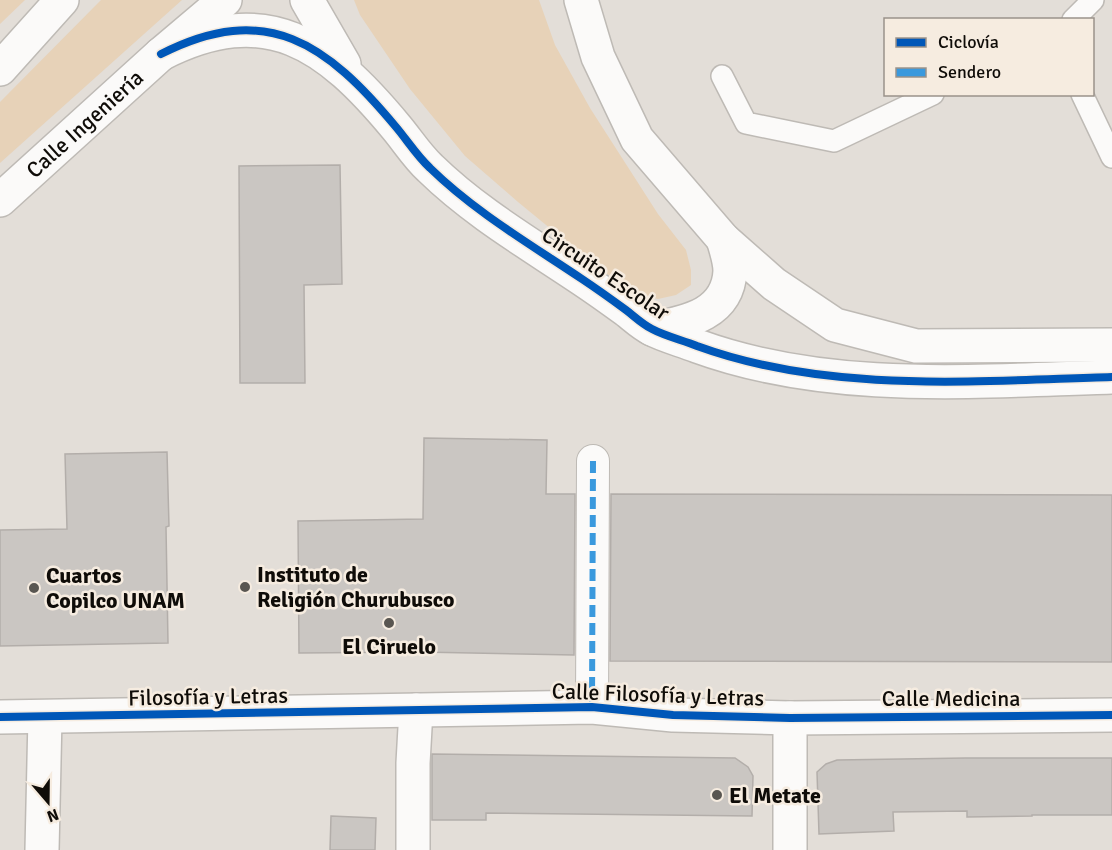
<svg xmlns="http://www.w3.org/2000/svg" width="1112" height="850" font-family="Signika,sans-serif">
  <rect width="100%" height="100%" fill="#e3ded8"/>
  <g fill="#e7d2b8">
    <path d="M0,0H25L0,24Z"/>
    <path d="M101,0H182L0,163V102Z"/>
    <path d="M354,0H539L555,45L590,108L658,214L686,250L691,270V285L676,295L658,299L633,293L596,266L518,202L465,156L410,89L360,15Z"/>
  </g>
  <g fill="#cac6c2" stroke="#b3aeaa" stroke-width="1.5">
    <path d="M340,165L342,284L304,285L305,383H240L239,166Z"/>
    <path d="M424,438L547,440L546,494H575L574,655L420,652L299,653L298,521L423,519Z"/>
    <path d="M167,452L169,526L166,527L168,643L0,646V530L67,529L65,454Z"/>
    <path d="M611,494L1112,495V662L610,661Z"/>
    <path d="M432,754L735,758L748,767L753,776L752,816L486,813V820H432Z"/>
    <path d="M966,758H1112V815H1032V816L967,817V811L893,812L894,831L819,834L817,772L826,764L837,760Z"/>
    <path d="M331,816L376,818L375,850H330Z"/>
  </g>
  <g fill="none" stroke-linecap="round" stroke-linejoin="round">
    <g stroke="#bebab5" stroke-width="24">
      <g id="service">
        <path d="M1073,20L1093,0"/>
        <path d="M722,76L746,123L834,141L933,94"/>
        <path d="M1082,94L1112,157"/>
      </g>
    </g>
    <g stroke="#bebab5" stroke-width="34">
      <path id="pedestrian" d="M592,707L593,461"/>
    </g>
    <g stroke="#bebab5" stroke-width="36">
      <g id="minor">
        <path d="M0,717L592,707L673,715L790,718L1112,715"/>
        <path d="M790,718V850"/>
        <path d="M42,850L45,717"/>
        <path d="M413,850V763L416,710"/>
      </g>
    </g>
    <g stroke="#bebab5" stroke-width="36">
      <g id="tertiary">
        <path d="M307,0L344,64"/>
        <path d="M581,0L598,57L637,139L723,239L774,284L835,325L916,346L1112,345"/>
        <path d="M161,54C267,0 327,44 396,127C407,140 417,156 430,168C475,212 530,244 582,279C597,289 611,299 626,310C634,316 642,324 652,329C665,336 682,340 697,346C829,394 974,381 1112,377"/>
        <path d="M0,69L62,0"/>
        <path id="s1" d="M0,200L161,54L225,0"/>
        <path d="M652,329C686,322 728,315 730,271C730,261 726,249 723,239"/>
      </g>
    </g>
    <use href="#service" stroke="#fbfaf9" stroke-width="21"/>
    <use href="#pedestrian" stroke="#fbfaf9" stroke-width="32"/>
    <use href="#minor" stroke="#fbfaf9" stroke-width="33"/>
    <use href="#tertiary" stroke="#fbfaf9" stroke-width="33"/>
    <path stroke="#3a99dd" stroke-width="6" stroke-dasharray="12 6" stroke-linecap="butt" d="M592,707L593,461"/>
    <g stroke="#f6ece0" stroke-width="11">
      <g id="cycleway">
        <path d="M161,54C267,0 327,44 396,127C407,140 417,156 430,168C475,212 530,244 582,279C597,289 611,299 626,310C634,316 642,324 652,329C665,336 682,340 697,346C829,394 974,381 1112,377"/>
        <path d="M0,717L592,707L673,715L790,718L1112,715"/>
      </g>
    </g>
    <use href="#cycleway" stroke="#0057b8" stroke-width="8"/>
  </g>
  <g fill="#595651" stroke="#f6ece0" stroke-width="2">
    <circle cx="245" cy="587" r="6"/>
    <circle cx="34" cy="588" r="6"/>
    <circle cx="389" cy="623" r="6"/>
    <circle cx="717" cy="795" r="6"/>
  </g>
  <g text-anchor="middle" stroke-width="5" stroke-linejoin="round" paint-order="stroke">
    <g font-size="22" fill="#0f0c08" stroke="#f6ece0">
      <text dy="8" stroke="none"><textPath href="#s1" startOffset="114">Calle Ingeniería</textPath></text>
      <text transform="translate(606 273) rotate(34)" y="8">Circuito Escolar</text>
      <text transform="translate(658 694) rotate(2)" y="8">Calle Filosofía y Letras</text>
      <text transform="translate(208 696) rotate(-1)" y="8">Filosofía y Letras</text>
      <text x="951" y="706">Calle Medicina</text>
    </g>
    <g font-size="22" font-weight="bold" fill="#0f0c08" stroke="#f6ece0" text-anchor="start">
      <text x="257" y="582">Instituto de<tspan x="257" dy="25">Religión Churubusco</tspan></text>
      <text x="46" y="583">Cuartos<tspan x="46" dy="25">Copilco UNAM</tspan></text>
      <text x="389" y="654" text-anchor="middle">El Ciruelo</text>
      <text x="729" y="803">El Metate</text>
    </g>
  </g>
  <rect x="884" y="18" width="210" height="78" fill="#f6ece0" stroke="#9a928a" stroke-width="1.5"/>
  <rect x="896" y="38" width="30" height="9" fill="#0057b8" stroke="#9a928a" stroke-width="1.5"/>
  <text x="938" y="48" font-size="18" fill="#0f0c08">Ciclovía</text>
  <rect x="896" y="68" width="30" height="9" fill="#3a99dd" stroke="#9a928a" stroke-width="1.5"/>
  <text x="938" y="78" font-size="18" fill="#0f0c08">Sendero</text>
  <g transform="translate(48 802) rotate(160)" stroke="#f6ece0" stroke-width="4.5" paint-order="stroke">
  <path d="M0-4.5L10 22L0 15L-10 22Z" fill="#0f0c08"/>
  <text y="-9" font-size="16" font-weight="bold" text-anchor="middle" fill="#0f0c08">N</text>
  </g>
</svg>
